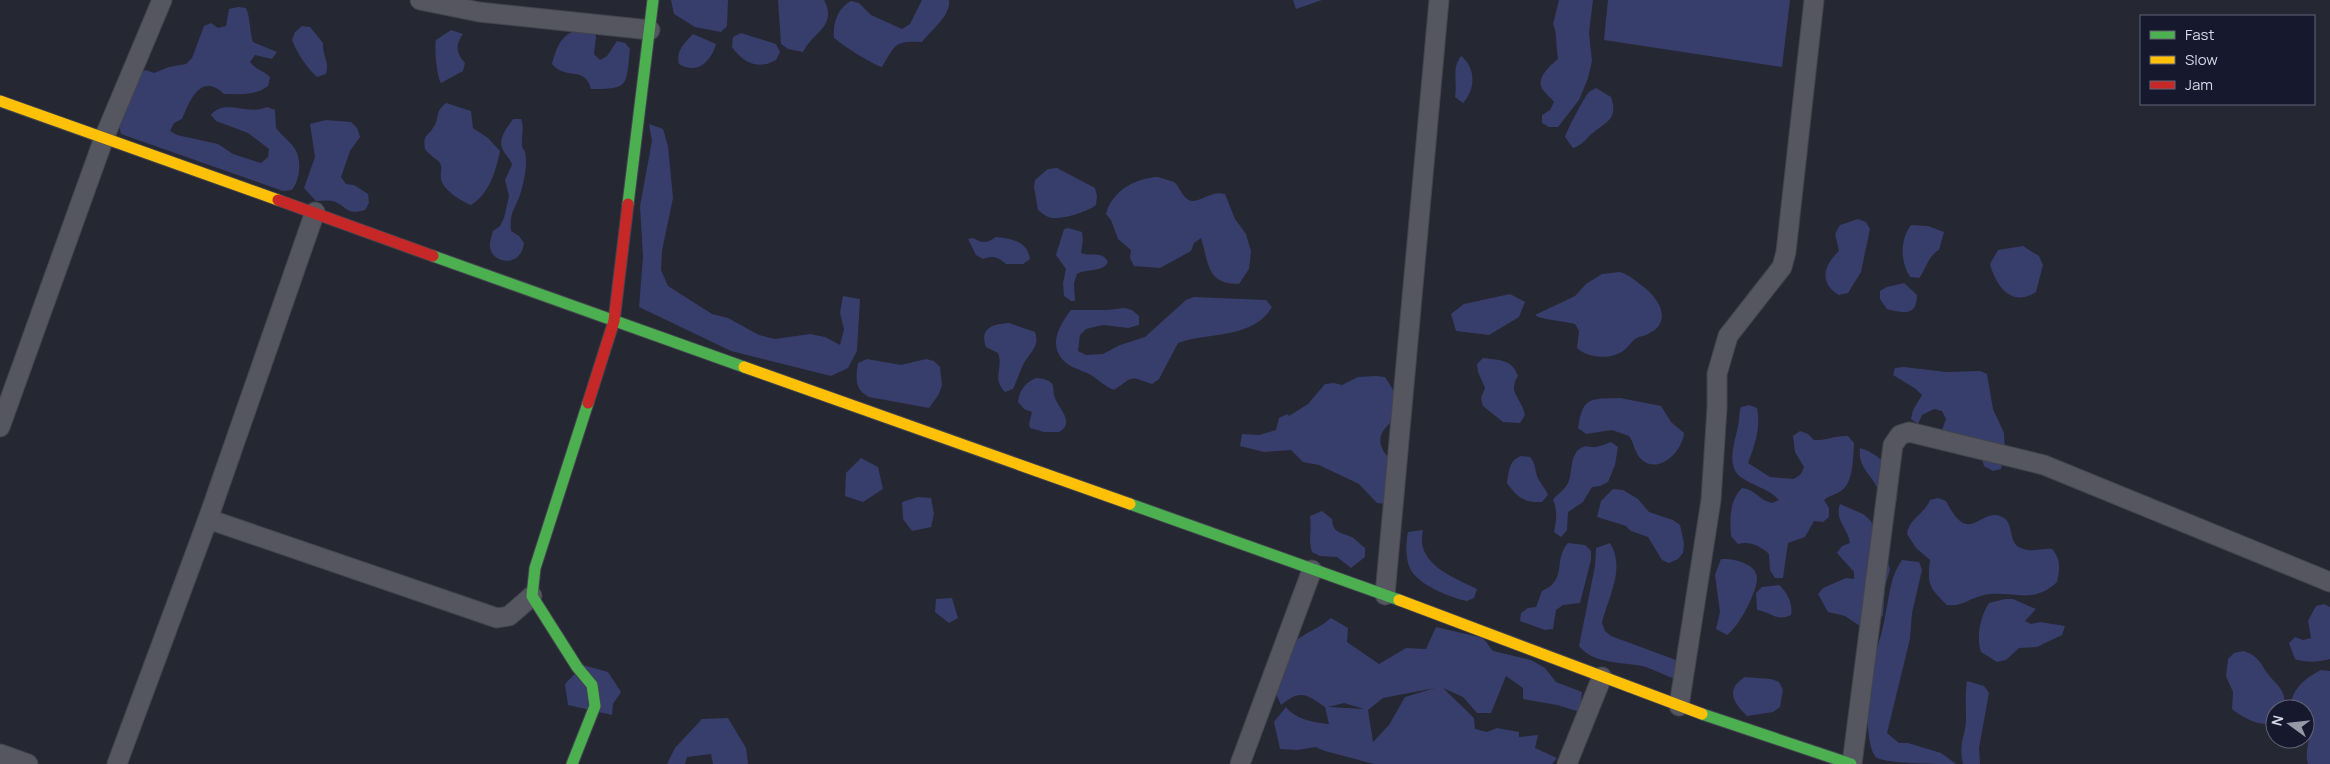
<svg xmlns="http://www.w3.org/2000/svg" width="2330" height="764" font-family="Manrope,sans-serif">
  <rect width="100%" height="100%" fill="#252732"/>
  <g fill="#373e6b" fill-rule="evenodd">
    <path d="M671,0H728L727,26L721,32L695,27L674,14Z"/>
    <path d="M778,0H824C838,26 813,32 803,52L788,49L781,44Z"/>
    <path d="M922,0H949C951,16 931,30 922,42C894,41 896,44 882,67C871,64 844,46 834,38C833,23 837,9 851,1L859,3L871,15L902,29L910,24Z"/>
    <path d="M1293,0H1322L1296,9Z"/>
    <path d="M1559,0H1593L1589,33L1592,61L1588,78L1579,100L1558,127H1549L1542,123V115L1550,110L1554,102C1550,97 1546,94 1543,90C1535,78 1550,66 1558,59C1556,48 1557,32 1553,24Z"/>
    <path d="M1608,0H1790L1782,67L1604,40Z"/>
    <path d="M238,7L246,8C251,19 249,30 253,42L277,52L272,59L255,55L250,62C256,70 263,70 270,77L268,86C255,96 240,94 224,94C200,72 190,101 182,119L174,123L170,131L177,135L218,144L233,154L261,163L268,157L269,149L248,133L216,121L211,115C225,98 247,116 267,107L275,110L276,128C281,135 290,141 295,149C302,160 300,180 292,190L283,191L121,134L119,126L138,73L146,70L154,73L169,67L186,64L192,58L204,26L211,23L218,28L226,26L229,9Z"/>
    <path d="M302,26L310,27L323,43C322,55 330,62 326,74L317,77C307,68 297,53 292,40L295,32Z"/>
    <path d="M593,28L596,37L594,54L600,60L607,56L617,41L625,43L630,49C626,86 630,89 591,89C585,65 566,81 552,64C559,38 566,29 593,28Z"/>
    <path d="M451,30L463,34C455,45 456,53 465,63L463,71L441,83C437,76 434,48 436,40Z"/>
    <path d="M741,33L776,44L780,52L776,60C758,70 743,63 732,47L733,37Z"/>
    <path d="M693,34L716,44C711,62 697,75 679,64C676,50 684,44 693,34Z"/>
    <path d="M1461,56C1476,68 1476,89 1463,103L1455,97C1458,81 1451,70 1461,56Z"/>
    <path d="M1596,88L1611,97C1618,118 1608,121 1594,132C1586,138 1583,145 1573,148L1565,137C1566,132 1586,94 1589,92C1591,90 1594,90 1596,88Z"/>
    <path d="M446,103L471,111L473,128L488,138L500,151C496,171 489,194 471,205C461,201 443,190 441,179C440,173 443,169 440,163C436,158 429,155 425,149C423,135 426,138 433,128C440,119 434,112 446,103Z"/>
    <path d="M513,119H521C525,129 521,135 522,145C522,148 524,150 525,152C528,165 524,182 520,195C515,209 509,213 511,231L519,236L524,243C521,269 491,263 490,247C489,242 492,236 493,231L500,226L504,218L509,196L505,180L512,165C510,158 506,156 503,150C497,139 507,128 513,119Z"/>
    <path d="M326,120L351,122L357,128L360,137L350,151L341,177L346,184L354,185L368,194L369,203L365,210C345,216 347,205 332,201C327,200 321,201 316,201L304,188L315,157L310,124Z"/>
    <path d="M649,124L663,129L668,146L673,198L662,251L661,270L668,286L712,314L728,318L759,335L775,339L810,334L825,337L840,345L844,329L840,313L843,296L860,299L857,351L848,368L831,376L731,351L639,307L643,257L640,206L652,141Z"/>
    <path d="M1057,168L1095,188L1097,196L1096,205C1087,212 1064,219 1052,218C1046,217 1042,213 1038,210L1034,187L1035,180L1048,169Z"/>
    <path d="M1158,177L1174,182C1179,186 1180,191 1184,196C1195,210 1208,189 1225,194L1235,219L1246,234L1251,251L1249,269L1239,284C1206,284 1209,263 1201,238L1194,243L1191,251L1160,268L1134,266L1130,258L1131,250L1118,239L1111,220L1106,214C1112,191 1135,178 1158,177Z"/>
    <path d="M1858,219L1866,222L1870,229L1861,272L1848,293L1839,295C1819,283 1823,266 1839,251L1835,234L1840,225Z"/>
    <path d="M1911,225L1928,226L1944,232L1939,250C1927,257 1927,268 1919,278L1910,277C1900,261 1900,240 1911,225Z"/>
    <path d="M1068,228L1082,232L1083,240L1081,253C1091,257 1102,250 1108,262C1102,273 1087,268 1077,274L1074,283L1075,301H1071L1064,296L1063,283L1066,269L1056,255L1064,229Z"/>
    <path d="M996,237C1013,239 1027,241 1030,259L1023,264H1006C998,257 993,255 983,259L976,255L968,239L973,238C982,244 987,243 996,237Z"/>
    <path d="M2023,246L2039,256L2043,265L2036,292C2011,308 1996,286 1990,264L1998,250Z"/>
    <path d="M1620,272C1630,275 1637,282 1645,288C1661,301 1672,323 1648,334C1645,336 1641,336 1637,338C1631,341 1629,347 1623,351C1611,360 1587,358 1577,348L1579,331L1575,324C1564,321 1542,320 1535,315L1575,296L1586,284L1602,274Z"/>
    <path d="M1904,283L1917,295C1917,317 1903,313 1887,309L1880,299V291L1887,287Z"/>
    <path d="M1510,294L1525,302L1519,317L1489,335L1456,331L1451,314L1464,304Z"/>
    <path d="M1194,297L1266,300L1272,307C1254,339 1208,332 1178,343L1159,379L1152,384C1127,375 1134,377 1114,390C1104,386 1099,380 1091,375C1084,371 1075,369 1069,365C1046,349 1058,327 1071,310H1107L1124,308L1132,310L1139,316V325L1128,328L1103,325L1086,329L1080,335L1078,351L1086,355L1103,354L1120,345L1145,337L1186,300Z"/>
    <path d="M1009,323L1035,332C1040,346 1031,351 1024,363C1020,371 1017,380 1013,389L1005,392C991,377 1004,369 998,353L986,347C979,328 993,324 1009,323Z"/>
    <path d="M1483,358C1499,360 1512,359 1518,376C1507,393 1522,398 1525,415L1520,423L1503,422L1483,406L1481,398L1485,388L1478,372L1477,364Z"/>
    <path d="M867,359L901,365L926,359L934,361L940,367L942,385L939,394L929,408L869,397C854,389 856,378 858,363Z"/>
    <path d="M1904,367L1946,372L1980,371L1987,374L1993,409L2004,433L2005,452L2001,469L1993,471L1984,466L1977,442L1970,437L1940,435L1946,419L1942,411L1934,409L1922,415L1918,424L1911,419L1913,410L1922,395L1916,389L1893,375L1895,368Z"/>
    <path d="M1376,376L1385,377L1399,399L1398,417C1380,429 1373,442 1390,459L1386,504L1377,503L1359,484L1319,465L1303,462L1291,450L1264,452L1240,446L1242,434L1259,435L1276,430L1279,418L1287,414L1289,416L1308,404L1325,384L1334,383L1342,385L1358,377Z"/>
    <path d="M1037,378C1061,381 1049,389 1057,402C1062,412 1074,424 1059,432H1044L1030,428L1029,424L1032,412L1024,409L1018,402C1019,391 1026,381 1037,378Z"/>
    <path d="M1620,398L1661,406L1671,422L1684,433C1683,450 1660,475 1642,460C1635,454 1634,443 1629,436L1612,430L1586,434L1578,428C1583,396 1590,399 1620,398Z"/>
    <path d="M1749,405L1757,408C1761,427 1755,445 1748,463L1770,477L1794,479L1801,474L1804,467L1795,452L1793,436L1800,431L1808,434L1814,440C1826,441 1835,435 1848,436L1854,443C1853,457 1854,482 1841,491C1835,495 1830,495 1824,500L1829,508V517L1823,522L1814,521L1805,537L1788,543L1783,578H1775L1770,570L1769,554C1760,546 1750,541 1738,544L1731,536C1730,519 1729,501 1742,488C1756,490 1759,500 1772,503L1779,500C1769,489 1754,486 1742,478C1725,467 1735,442 1738,426C1740,419 1738,415 1741,407Z"/>
    <path d="M1611,442L1618,447L1615,465L1608,482L1600,486L1592,487L1583,502L1568,512L1567,530L1561,537L1554,532C1556,521 1558,511 1553,500C1557,494 1565,490 1568,483C1573,473 1569,455 1581,448C1587,444 1590,448 1596,447C1601,446 1606,444 1611,442Z"/>
    <path d="M1860,448C1875,452 1893,467 1897,482C1900,492 1895,508 1891,518L1875,516C1875,508 1878,500 1878,492C1877,478 1857,470 1860,448Z"/>
    <path d="M1521,456L1530,457C1537,464 1534,472 1539,480C1542,486 1546,489 1548,495L1542,502C1524,503 1517,497 1507,483C1509,470 1509,461 1521,456Z"/>
    <path d="M861,458L878,467L883,489L863,502L845,496L846,473Z"/>
    <path d="M1613,489L1623,490L1638,499L1649,512L1673,520L1680,525L1684,544L1683,553L1678,559L1669,563L1662,560L1648,537L1631,531L1626,526L1597,517L1601,501Z"/>
    <path d="M918,497L931,498L934,514L931,527L912,531L903,519L902,502Z"/>
    <path d="M1938,498L1946,501C1970,549 1980,506 2002,517C2015,522 2007,543 2021,548C2031,553 2041,548 2052,549C2061,559 2060,569 2057,582C2031,607 2009,588 1981,596C1968,599 1962,607 1947,605C1929,587 1927,585 1930,560L1916,548L1907,534C1909,518 1924,515 1930,500Z"/>
    <path d="M1840,504L1863,514L1870,520L1879,535L1890,569L1885,587L1883,615L1877,623L1869,627L1860,626L1845,616L1828,612L1818,594L1823,588L1846,578L1854,579V572L1837,553L1842,546L1850,543C1848,528 1834,520 1840,504Z"/>
    <path d="M1322,511L1332,519C1333,534 1341,532 1352,537C1356,540 1361,545 1365,548V557L1351,568L1337,557L1320,556L1312,552C1308,541 1312,528 1310,516Z"/>
    <path d="M1423,530C1415,564 1453,577 1477,589L1474,598L1467,601C1451,598 1416,584 1410,568C1405,558 1406,542 1408,532Z"/>
    <path d="M1568,543L1585,545L1591,551V560L1580,603L1563,605L1556,610L1553,629L1545,630L1520,621L1521,613L1528,608L1536,607L1542,591C1568,580 1553,559 1568,543Z"/>
    <path d="M1610,543C1626,569 1608,597 1602,623L1605,631L1611,636L1684,663L1676,679C1665,676 1654,669 1642,666C1622,662 1593,664 1579,646L1595,566L1596,548Z"/>
    <path d="M1721,559C1732,558 1756,563 1757,577C1758,591 1738,628 1727,635L1716,629L1720,612L1715,575Z"/>
    <path d="M1902,560L1919,562L1922,570L1912,613L1910,639L1887,733L1899,743H1908L1941,753L1956,764C1938,764 1890,764 1877,758C1863,746 1868,684 1873,666C1876,651 1881,636 1884,622C1889,601 1889,578 1902,560Z"/>
    <path d="M1779,585C1788,593 1793,604 1791,615C1775,622 1772,612 1757,610L1756,593L1762,587Z"/>
    <path d="M952,598L958,618L949,623L935,612L936,599Z"/>
    <path d="M2005,599H2013L2036,609L2025,621L2031,624L2040,622L2065,626L2062,635L2037,647L2019,648L2006,660L1997,662L1981,652C1976,637 1980,617 1989,603Z"/>
    <path d="M2324,604L2330,607V659C2319,662 2306,663 2295,659L2289,643L2295,637L2303,640L2311,638L2308,621L2316,606Z"/>
    <path d="M1331,618L1348,628L1347,642L1379,664L1406,648L1426,649L1436,627L1483,638L1493,651L1531,660L1545,668L1556,682L1582,692L1580,712L1557,705L1523,699V688L1506,676L1491,713H1477L1463,697L1443,688L1474,718L1475,729L1487,732L1497,728L1519,732V737L1538,735L1535,748L1557,758L1552,764H1374L1325,751L1315,747L1298,750L1280,749L1274,722L1286,707C1295,719 1315,723 1329,724L1325,707C1306,694 1301,689 1281,705L1273,687C1279,669 1284,647 1301,637C1312,630 1321,627 1331,618ZM1435,688L1405,697L1389,725L1373,742L1368,710L1383,698ZM1344,703L1364,709L1328,707Z"/>
    <path d="M2243,651C2258,655 2260,663 2268,674C2278,687 2287,690 2284,709H2275V722C2261,728 2243,718 2232,709L2233,692L2226,676L2228,659L2234,653Z"/>
    <path d="M583,665L608,672L621,692L613,704L612,715L568,705L565,684Z"/>
    <path d="M2321,670L2330,671V764H2308C2304,752 2311,738 2310,725L2305,721V709L2289,708C2294,688 2302,680 2321,670Z"/>
    <path d="M1745,677L1771,679L1779,682L1783,690L1780,707L1773,712L1747,716C1733,703 1725,689 1745,677Z"/>
    <path d="M1967,681L1984,686L1989,693L1979,748L1980,764H1963C1958,741 1966,737 1966,717C1966,704 1965,694 1967,681Z"/>
    <path d="M728,718L746,748L748,764H713L711,754L687,757L685,764H667L675,748L702,719Z"/>
  </g>
  <g fill="none" stroke-linecap="round" stroke-linejoin="round">
    <g stroke="#42444e" stroke-width="21">
      <g id="street">
        <path d="M420,0L479,12L650,30"/>
        <path d="M0,427L104,138L162,0"/>
        <path d="M208,519L497,618L509,616L532,596"/>
        <path d="M1385,595L1439,0"/>
        <path d="M1679,706L1711,500L1717,408V374L1728,336L1782,267L1786,252L1814,0"/>
        <path d="M0,754L28,764"/>
        <path d="M117,764L208,519L315,212"/>
        <path d="M1240,764L1312,570"/>
        <path d="M1567,764L1602,677"/>
        <path d="M1852,764L1893,445L1900,435L1909,432L2044,465L2330,582"/>
      </g>
    </g>
    <g stroke="#42444e" stroke-width="13">
      <g id="fast">
        <path d="M628,204L653,0"/>
        <path d="M433,256L744,367"/>
        <path d="M1130,504L1399,600"/>
        <path d="M1702,714L1851,764"/>
        <path d="M572,764L595,706L592,685L577,667L532,596L535,568L588,403"/>
      </g>
    </g>
    <g stroke="#42444e" stroke-width="13">
      <g id="slow">
        <path d="M0,101L278,200"/>
        <path d="M744,367L1130,504"/>
        <path d="M1399,600L1702,714"/>
      </g>
    </g>
    <g stroke="#42444e" stroke-width="13">
      <g id="jam">
        <path d="M278,200L433,256"/>
        <path d="M588,403L614,321L628,204"/>
      </g>
    </g>
    <use href="#street" stroke="#55565f" stroke-width="19"/>
    <use href="#fast" stroke="#4caf50" stroke-width="11"/>
    <use href="#slow" stroke="#ffc107" stroke-width="11"/>
    <use href="#jam" stroke="#c62828" stroke-width="11"/>
  </g>
  <rect x="2140" y="15" width="175" height="90" fill="#16192d" stroke="#626577"/>
  <rect x="2150" y="31" width="25" height="8" fill="#4caf50" stroke="#626577"/>
  <text x="2185" y="40" font-size="15" fill="#d4d7e6">Fast</text>
  <rect x="2150" y="56" width="25" height="8" fill="#ffc107" stroke="#626577"/>
  <text x="2185" y="65" font-size="15" fill="#d4d7e6">Slow</text>
  <rect x="2150" y="81" width="25" height="8" fill="#c62828" stroke="#626577"/>
  <text x="2185" y="90" font-size="15" fill="#d4d7e6">Jam</text>
  <g transform="translate(2290 724) rotate(285)"><circle r="24" fill="#16192d" stroke="#626577"/>
  <path d="M0-4L9 19L0 12L-9 19Z" fill="#9799a7"/>
  <text y="-8" font-size="14" font-weight="bold" text-anchor="middle" fill="#d4d7e6">N</text>
  </g>
</svg>
